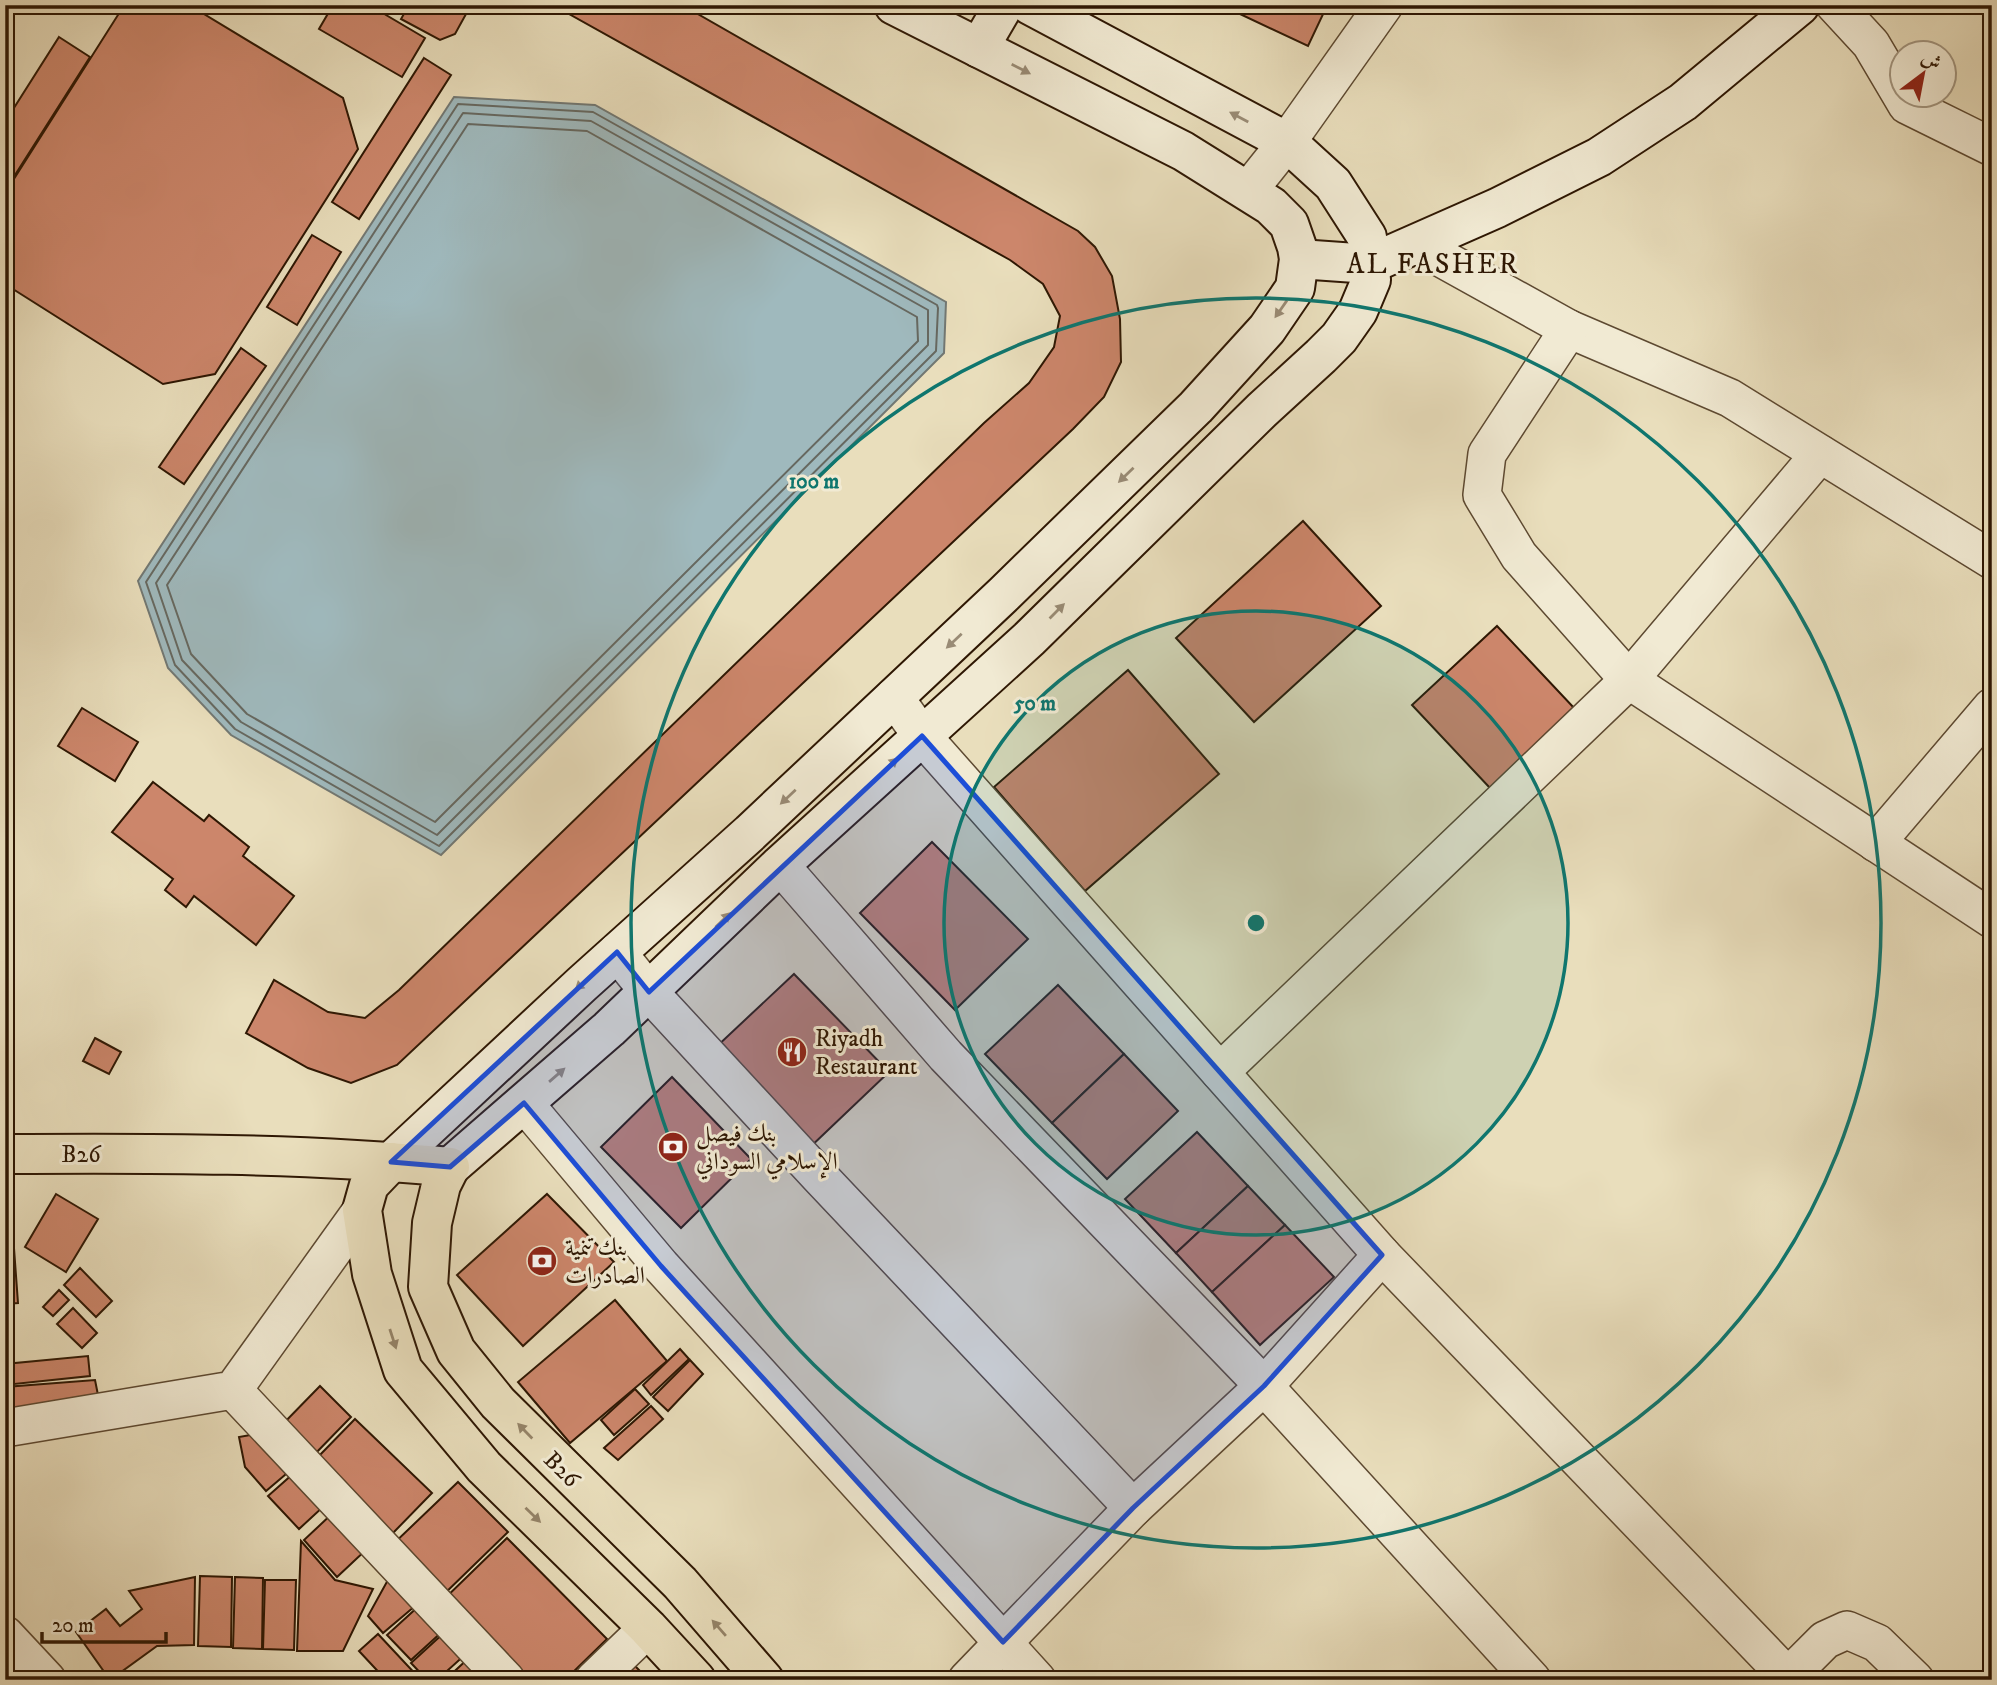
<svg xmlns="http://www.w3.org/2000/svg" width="1997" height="1685" font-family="'IM FELL DW Pica',Amiri,serif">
  <rect width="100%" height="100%" fill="#e9debc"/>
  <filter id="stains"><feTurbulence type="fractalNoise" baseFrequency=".00286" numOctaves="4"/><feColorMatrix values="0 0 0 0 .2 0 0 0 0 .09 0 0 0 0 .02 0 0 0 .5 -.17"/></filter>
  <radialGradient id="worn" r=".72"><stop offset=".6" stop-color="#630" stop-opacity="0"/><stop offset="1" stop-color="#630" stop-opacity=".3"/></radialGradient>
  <path fill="#9fb9bd" stroke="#727873" stroke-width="2" d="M454,97L595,105L946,302L944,353L441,855L231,735L168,668L138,581Z"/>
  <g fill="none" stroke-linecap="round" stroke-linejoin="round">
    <g stroke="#666860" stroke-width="2">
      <path d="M458,104L593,112L937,305L938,308L936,351L439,846L235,729L175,665L146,582Z"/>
      <path d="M463,113L591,121L928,310V345L437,835L241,722L182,660L156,583Z"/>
      <path d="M468,124L587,131L917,317L918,341L435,822L247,714L191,654L167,585Z"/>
    </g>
  </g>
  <g fill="#cc866b" stroke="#2e1703" stroke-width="2">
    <path d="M59,5H75L71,13Z"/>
    <path d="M131,5H189L343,98L358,149L215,374L163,384L5,284V193L123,7Z"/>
    <path d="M333,5H369L425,38L402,77L319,29Z"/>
    <path d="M409,5H471L455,34L440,40L401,19Z"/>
    <path d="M553,5H682L1078,231L1095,247L1112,276L1120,319L1121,362L1104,397L1073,429L397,1065L351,1083L308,1068L246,1033L274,980L328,1012L365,1018L399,990L984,423L1029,383L1054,347L1060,316L1043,284L1010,260Z"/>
    <path d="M1221,5H1314L1325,10L1308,46Z"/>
    <path d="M59,37L90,57L8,186L5,184V122Z"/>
    <path d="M424,58L451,75L359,219L332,202Z"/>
    <path d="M312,235L341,252L297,325L267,307Z"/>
    <path d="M241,348L266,366L184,484L159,467Z"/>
    <path d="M1303,521L1381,606L1254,722L1176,638Z"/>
    <path d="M1497,626L1575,709L1490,788L1412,705Z"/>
    <path d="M1128,670L1219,774L1085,891L994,787Z"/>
    <path d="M82,708L138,742L115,781L58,746Z"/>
    <path d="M153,782L204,821L209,815L249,847L243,856L294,896L256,945L194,896L186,907L165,890L173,879L112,832Z"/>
    <path d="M932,842L1028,939L955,1010L860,913Z"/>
    <path d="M794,974L889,1072L806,1151L714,1049Z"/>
    <path d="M1058,985L1124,1054L1052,1123L985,1054Z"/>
    <path d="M95,1038L121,1052L109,1074L83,1061Z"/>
    <path d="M1124,1054L1178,1111L1107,1179L1052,1123Z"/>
    <path d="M672,1077L751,1159L681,1228L601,1147Z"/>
    <path d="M1197,1132L1248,1186L1176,1253L1125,1199Z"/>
    <path d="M1248,1186L1285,1225L1212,1292L1176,1253Z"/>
    <path d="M56,1194L98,1219L66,1272L25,1247Z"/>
    <path d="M547,1194L614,1262L523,1346L457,1275Z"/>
    <path d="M12,1221L18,1303L5,1304V1222Z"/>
    <path d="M1285,1225L1334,1277L1260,1345L1212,1292Z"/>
    <path d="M80,1268L112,1301L96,1317L64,1285Z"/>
    <path d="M59,1290L69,1300L53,1316L43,1307Z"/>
    <path d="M615,1300L667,1361L570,1443L518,1382Z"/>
    <path d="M73,1308L97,1333L82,1348L57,1324Z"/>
    <path d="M680,1349L689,1359L651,1395L643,1385Z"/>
    <path d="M88,1356L90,1376L5,1385V1364Z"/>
    <path d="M690,1360L703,1374L668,1411L653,1397Z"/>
    <path d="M95,1380L100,1405L5,1413V1387Z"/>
    <path d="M320,1386L351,1417L310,1459L278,1429Z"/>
    <path d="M635,1389L649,1404L614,1435L601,1420Z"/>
    <path d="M651,1406L663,1419L618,1460L604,1448Z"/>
    <path d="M355,1419L432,1493L392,1534L315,1460Z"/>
    <path d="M261,1433L292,1469L266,1491L245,1467L239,1437Z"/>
    <path d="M294,1473L324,1506L299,1529L268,1496Z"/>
    <path d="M458,1482L508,1532L438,1600L389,1548Z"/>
    <path d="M335,1511L368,1548L337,1577L304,1540Z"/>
    <path d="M507,1538L607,1639L565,1680H513L439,1604Z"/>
    <path d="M301,1541L335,1580L373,1589L343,1651H297Z"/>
    <path d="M394,1569L421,1601L383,1633L368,1616Z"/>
    <path d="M200,1576L232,1577L231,1647L198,1646Z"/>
    <path d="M195,1577L194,1645L157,1646L110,1680L76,1632L106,1609L120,1626L142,1609L129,1591Z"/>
    <path d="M235,1577L263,1578L262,1649L233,1648Z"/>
    <path d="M265,1580H296L294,1650L263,1649Z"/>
    <path d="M420,1605L444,1630L411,1660L387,1635Z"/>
    <path d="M447,1630L467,1653L437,1680H427L411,1663Z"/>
    <path d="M378,1634L421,1680H386L359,1651Z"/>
    <path d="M471,1656L493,1680H445Z"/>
    <path d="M630,1661L649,1680H610Z"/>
  </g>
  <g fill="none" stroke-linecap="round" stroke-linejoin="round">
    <g stroke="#5d4931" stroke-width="40">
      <g id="street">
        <path d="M1835,5L1871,44L1907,105L1992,147"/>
        <path d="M1248,191L1287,142L1384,5"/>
        <path d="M1416,244L1569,329L1730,398L1992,560"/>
        <path d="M1569,329L1487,454L1482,495L1519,556L1629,680L1992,919"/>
        <path d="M894,697L922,736L1382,1255L1788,1677"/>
        <path d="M1876,843L1992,707"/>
        <path d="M780,865L946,1056L1264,1386L1532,1680"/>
        <path d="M617,952L649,992L819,1176L1133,1508"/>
        <path d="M1220,1072L1629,680L1820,454"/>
        <path d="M524,1103L661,1266L1037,1680"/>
        <path d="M233,1390L506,1680"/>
        <path d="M5,1428L233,1390L362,1210"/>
        <path d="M5,1635L47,1680"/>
        <path d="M594,1680L648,1628"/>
        <path d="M967,1680L1133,1508L1264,1386L1382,1255"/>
        <path d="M1785,1680L1825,1640L1847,1630L1877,1643L1915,1680"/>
      </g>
    </g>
    <g stroke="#2e1703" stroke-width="42">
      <g id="secondary">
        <path d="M979,48L1004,5"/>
        <path d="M1299,259L1370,264L1497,208L1599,157L1683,102L1800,5"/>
        <path d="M391,1162L582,984L750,833L1004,594L1196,407L1267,329L1295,288L1299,259L1297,247L1289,224L1271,206L1183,151L894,5"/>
        <path d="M450,1167L609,1029L780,865L1029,639L1262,410L1321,356L1339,338L1358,311L1371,280L1367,237L1333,184L1287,142L1030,5"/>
      </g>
    </g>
    <g stroke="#2e1703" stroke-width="42">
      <g id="highway">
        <path d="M5,1154C154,1153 302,1153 450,1167L441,1185L432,1223L428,1287L456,1351L498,1403L680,1583L764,1680"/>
        <path d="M391,1162L369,1185L362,1210L372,1274L403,1370L484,1467L648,1628L696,1680"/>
      </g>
    </g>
    <use href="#street" stroke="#f1ead3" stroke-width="37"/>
    <use href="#secondary" stroke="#f1ead3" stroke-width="38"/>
    <use href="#highway" stroke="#e9debc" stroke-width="38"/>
  </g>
  <defs><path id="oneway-solid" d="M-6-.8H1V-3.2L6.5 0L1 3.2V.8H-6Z" transform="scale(1.75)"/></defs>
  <g fill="#998b75">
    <use href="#oneway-solid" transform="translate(1021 69) rotate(27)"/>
    <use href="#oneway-solid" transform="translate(1239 117) rotate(-152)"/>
    <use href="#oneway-solid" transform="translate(1281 309) rotate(125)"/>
    <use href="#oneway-solid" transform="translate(1126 475) rotate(136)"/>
    <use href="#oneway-solid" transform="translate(1057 611) rotate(-45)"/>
    <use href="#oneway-solid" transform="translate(954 641) rotate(137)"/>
    <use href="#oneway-solid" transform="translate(890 765) rotate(-42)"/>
    <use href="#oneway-solid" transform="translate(788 797) rotate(137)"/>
    <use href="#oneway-solid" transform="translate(723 920) rotate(-44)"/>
    <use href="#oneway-solid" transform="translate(583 983) rotate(138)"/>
    <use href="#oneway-solid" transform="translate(557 1075) rotate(-41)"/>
  </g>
  <g fill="#958469">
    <use href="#oneway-solid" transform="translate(393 1339) rotate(72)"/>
    <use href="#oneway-solid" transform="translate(525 1431) rotate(-134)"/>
    <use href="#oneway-solid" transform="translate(533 1515) rotate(44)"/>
    <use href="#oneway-solid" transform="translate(719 1628) rotate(-131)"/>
  </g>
  <path fill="#1d4ed8" fill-opacity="0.2" stroke="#1d4ed8" stroke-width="5" stroke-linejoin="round" d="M922,736L1382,1255L1264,1386L1133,1508L1003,1642L661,1266L524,1103L450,1167L391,1162L617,952L649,992Z"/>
  <circle cx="1256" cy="923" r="312" fill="#0f766e" fill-opacity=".12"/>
  <g fill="none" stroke="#0f766e" stroke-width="3.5">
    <circle cx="1256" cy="923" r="312"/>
    <circle cx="1256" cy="923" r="625"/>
  </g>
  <defs>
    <g id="restaurant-disc" transform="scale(1.575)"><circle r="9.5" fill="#8f2418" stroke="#f1ead3"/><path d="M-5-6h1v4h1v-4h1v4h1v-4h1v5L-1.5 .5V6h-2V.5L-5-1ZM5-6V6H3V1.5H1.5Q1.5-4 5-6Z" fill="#fff"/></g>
    <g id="bank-disc" transform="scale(1.575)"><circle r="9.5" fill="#8f2418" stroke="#f1ead3"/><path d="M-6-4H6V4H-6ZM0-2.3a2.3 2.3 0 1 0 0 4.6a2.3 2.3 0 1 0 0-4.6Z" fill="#fff"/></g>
  </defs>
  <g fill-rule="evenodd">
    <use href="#restaurant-disc" x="792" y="1052"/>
    <use href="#bank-disc" x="673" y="1147"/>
    <use href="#bank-disc" x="542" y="1261"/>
  </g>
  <g text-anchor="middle" stroke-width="6" stroke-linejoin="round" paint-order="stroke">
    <g font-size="24" fill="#2e1703" stroke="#f1ead3" text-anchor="start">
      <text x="815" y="1046">Riyadh<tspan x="815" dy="28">Restaurant</tspan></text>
      <text x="696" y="1141">بنك فيصل<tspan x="696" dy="28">الإسلامي السوداني</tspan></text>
      <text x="565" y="1255">بنك تنمية<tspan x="565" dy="28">الصادرات</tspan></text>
    </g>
    <g font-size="24" fill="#2e1703" stroke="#f1ead3">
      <text x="81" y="1162">B26</text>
      <text transform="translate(562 1469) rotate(45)" y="8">B26</text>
    </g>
    <g font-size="28" letter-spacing="2" fill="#2e1703" stroke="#f1ead3">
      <text x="1433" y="273">AL FASHER</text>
    </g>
  </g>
  <circle cx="1256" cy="923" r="10" fill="#0f766e" stroke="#f1ead3" stroke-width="3.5"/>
  <g font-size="21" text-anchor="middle" font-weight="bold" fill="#0f766e" stroke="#f1ead3" stroke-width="6" stroke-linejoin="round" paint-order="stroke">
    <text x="814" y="488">100 m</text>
    <text x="1035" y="710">50 m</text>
  </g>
  <rect width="1997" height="1685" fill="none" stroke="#e9debc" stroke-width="28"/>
  <rect x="7" y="7" width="1983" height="1671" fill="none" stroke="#2e1703" stroke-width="3.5"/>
  <rect x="14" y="14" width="1969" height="1657" fill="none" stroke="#2e1703" stroke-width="2"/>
  <g transform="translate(1923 74) rotate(32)"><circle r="33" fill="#f1ead3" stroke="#a39680" stroke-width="2"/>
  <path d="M0-5L12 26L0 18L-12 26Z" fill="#8f2418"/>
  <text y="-10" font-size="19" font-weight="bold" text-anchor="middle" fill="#2e1703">ش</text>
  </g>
  <path d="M42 1632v10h124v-10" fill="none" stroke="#2e1703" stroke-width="3.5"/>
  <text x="52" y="1632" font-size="21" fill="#2e1703" stroke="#f1ead3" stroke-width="5" paint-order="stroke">20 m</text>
  <rect width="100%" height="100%" filter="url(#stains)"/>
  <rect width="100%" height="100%" fill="url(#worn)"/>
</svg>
